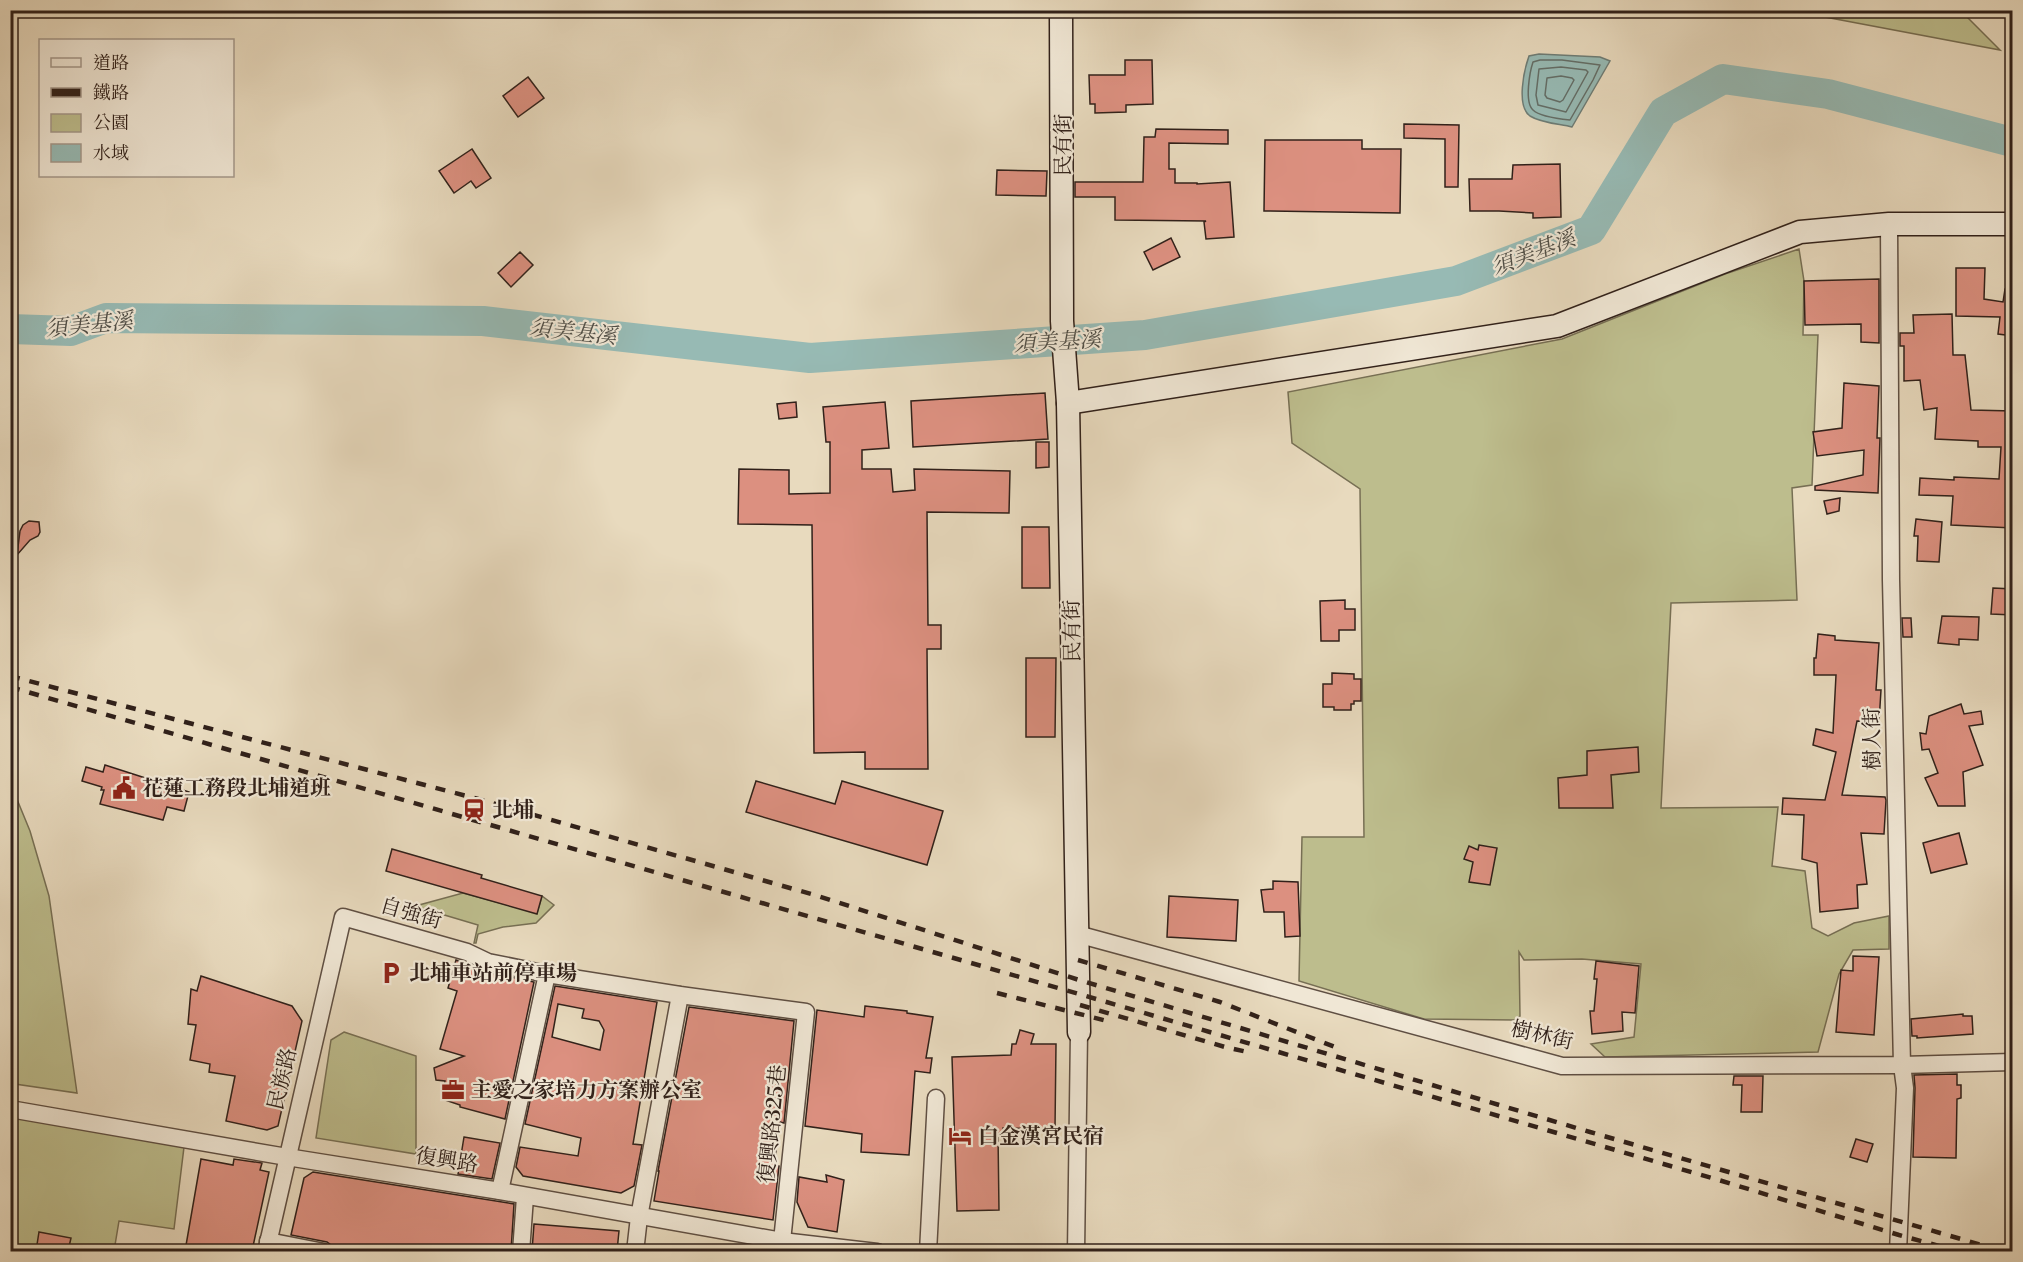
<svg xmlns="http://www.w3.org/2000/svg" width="2023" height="1262" font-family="'Libre Bodoni','Noto Serif TC',serif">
  <rect width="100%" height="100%" fill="#e8dabe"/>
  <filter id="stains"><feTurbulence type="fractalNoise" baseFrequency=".00333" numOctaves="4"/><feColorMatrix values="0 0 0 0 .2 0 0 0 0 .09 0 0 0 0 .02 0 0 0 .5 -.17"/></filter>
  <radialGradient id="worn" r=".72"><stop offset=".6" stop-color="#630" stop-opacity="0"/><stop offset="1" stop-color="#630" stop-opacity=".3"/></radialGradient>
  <g fill="#bdbd8d" stroke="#776f54" stroke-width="1.5">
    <path d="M1796,11H1961L2000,50L1809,14Z"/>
    <path d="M1799,249L1804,281L1803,335H1818L1812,485L1792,488L1797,600L1671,603L1661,808L1778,807L1772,866L1805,871L1812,928L1828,936L1854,923L1889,916V949L1853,950L1839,974L1818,1052L1605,1057L1591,1044L1634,1037L1641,964L1582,959L1524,960L1519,952L1520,1016L1514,1020L1424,1019L1299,981L1302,837H1364L1360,489L1292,443L1288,392L1562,339L1725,274Z"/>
    <path d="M10,796L16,797L30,831L49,896L77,1093L15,1084L11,1067Z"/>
    <path d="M463,893L537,913L542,896L554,905L536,923L503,927L478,934L476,943H474L478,925L421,908L419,905Z"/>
    <path d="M344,1032L416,1056V1154L316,1138L331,1040Z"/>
    <path d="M10,1117L184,1147L174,1229L119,1221L114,1251H11Z"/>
  </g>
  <path fill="#97bab4" stroke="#6e7d76" stroke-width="1.5" d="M1539,54L1600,57L1610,61L1572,127C1560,124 1541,123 1530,116C1516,106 1524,70 1529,56Z"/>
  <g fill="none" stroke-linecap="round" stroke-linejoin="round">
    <g stroke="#646e67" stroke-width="1.5">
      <path d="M1540,60H1562L1600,65L1593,80L1570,120C1560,119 1540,117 1533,110C1524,102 1530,71 1533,62Z"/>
      <path d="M1561,67L1586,70L1588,72L1566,112L1538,105L1536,95L1539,69Z"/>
      <path d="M1561,76L1572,78L1574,80L1563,100L1560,102L1547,98L1545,95L1547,78Z"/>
    </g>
    <path stroke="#97bab4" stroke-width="30" d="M10,329L71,331L106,318L483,321L810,358L1145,335L1456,281L1591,230L1663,112L1723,79L1828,94L2012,142"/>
  </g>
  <g fill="#dc9080" stroke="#31211a" stroke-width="1.5" fill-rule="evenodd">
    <path d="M1125,60H1152L1153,104L1126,105V112L1095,113V104H1090L1089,75H1125Z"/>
    <path d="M528,77L544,98L518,117L503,96Z"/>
    <path d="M1404,124L1459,125L1458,187H1445V139L1404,138Z"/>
    <path d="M1156,129L1228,130V144L1169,143V169H1175V183H1197V184L1230,182L1234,237L1206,239L1204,222L1206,221L1115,220V197H1075V182H1143L1144,137H1155Z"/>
    <path d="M1265,140H1362V149H1401L1400,213L1264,211Z"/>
    <path d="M472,149L491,178L476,188L471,181L454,193L439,171Z"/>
    <path d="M1560,164L1561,217L1533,218V213L1499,211H1470L1469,179H1512L1513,165Z"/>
    <path d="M997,170L1047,171L1046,196L996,195Z"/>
    <path d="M1171,238L1180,257L1153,270L1144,252Z"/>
    <path d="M520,252L533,265L511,287L498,273Z"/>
    <path d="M1956,268H1985L1984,299L2003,302L2005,289L2013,290V336L1998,334L2000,317L1956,316Z"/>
    <path d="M1879,279V343L1861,342V324L1805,325L1804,281Z"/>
    <path d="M1952,314L1953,355H1965L1971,410L2013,411V528L1951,525L1953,496L1919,495L1920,478L1954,480V477L1999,479L2001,447H1978V441L1935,439L1937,408L1924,410L1920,380L1904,381V346H1900V333H1914L1913,315Z"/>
    <path d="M1844,383L1879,386L1877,438H1880L1878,493L1815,490V486L1863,475L1864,450L1817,456L1813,432L1842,428Z"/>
    <path d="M1045,393L1048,439L913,447L911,401Z"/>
    <path d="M796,402L797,417L779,419L777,404Z"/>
    <path d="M885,402L889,448L862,450V469H891L893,492L915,490L914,469L1010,471L1009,513L927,512L928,625H941V649H927L928,769H865V752L814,753L812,525L738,524L739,469L789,470V494L830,493V442H826L823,407Z"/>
    <path d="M1036,442H1049V467L1036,468Z"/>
    <path d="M1840,498L1839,511L1827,514L1824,501Z"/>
    <path d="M1916,519L1942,522L1939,562L1917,561L1918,536H1914Z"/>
    <path d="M29,521L39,522L40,532L38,536L30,540L17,555L20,531L23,525Z"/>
    <path d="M1022,527H1049L1050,588H1022Z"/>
    <path d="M1993,588L2013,589V615L1991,614Z"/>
    <path d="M1345,600V609H1355V630H1339V641H1321L1320,601Z"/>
    <path d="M1942,616L1979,617L1978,640L1959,639V645L1938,643Z"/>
    <path d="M1902,618H1911L1912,637H1903Z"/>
    <path d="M1818,634L1835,636V640L1879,643L1876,690H1881L1879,722L1857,721L1842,795L1885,797L1886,800L1884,834L1861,833L1867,884L1857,885L1858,908L1820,912L1817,863L1802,859L1804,815L1782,814L1783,798L1825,800L1836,752L1813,745L1816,729L1833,733L1836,675H1814V658H1816Z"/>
    <path d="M1026,658H1056L1055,737H1026Z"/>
    <path d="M1332,673L1354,674V679H1361V701H1354V704H1351V710H1334V707H1323V684H1332Z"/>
    <path d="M1961,704L1964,714L1981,711L1983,724L1969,726L1983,765L1963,772L1965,806H1938L1925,778L1938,773L1929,749L1922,750L1920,733L1926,734L1929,716Z"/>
    <path d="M1638,747L1639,772L1611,775L1613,808H1559L1558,778L1587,775V751Z"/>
    <path d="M105,765L189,792L184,811L167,807L163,820L100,804L104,790H101L102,787L82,781L86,767L103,772Z"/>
    <path d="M756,781L835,804L842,781L943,811L927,865L746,812Z"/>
    <path d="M1959,833L1967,864L1931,873L1923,843Z"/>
    <path d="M1479,845L1497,848L1490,885L1469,882L1473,862L1464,859L1469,846L1478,850Z"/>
    <path d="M392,849L482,875L481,878L542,896L537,914L386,871Z"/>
    <path d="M1273,881L1298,882L1300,936L1285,937L1284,912H1264L1261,890L1273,889Z"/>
    <path d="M1169,896L1238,900L1236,941L1167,937Z"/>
    <path d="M1853,956L1879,957L1874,1035L1836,1032L1841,970L1853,971Z"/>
    <path d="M456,960L486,972L534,982L505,1119L460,1107V1105L442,1099L445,1081L436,1080L434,1068L464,1056L440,1049L457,991L448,988Z"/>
    <path d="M1596,961L1639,966L1635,1013L1622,1012L1623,1031L1592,1034L1590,1011H1594L1597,979H1594Z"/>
    <path d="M201,976L292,1006L302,1021L278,1126L267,1130L226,1121L235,1076L209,1072L210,1064L190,1060L196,1025L188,1024L191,989L197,991Z"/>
    <path d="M555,986L657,1002L633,1144L642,1145L634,1186L621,1193L523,1176L516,1167L520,1147L578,1156L581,1138L525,1124ZM558,1004L584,1009L582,1018L599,1021L604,1030L600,1050L552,1037Z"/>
    <path d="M865,1006L907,1011V1013L933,1017L926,1058H932L930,1073L915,1071L909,1155L861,1152L862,1134L805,1126L817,1010L864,1017Z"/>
    <path d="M689,1007L794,1021L784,1123L780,1122L774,1165L779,1166L773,1220L654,1201L659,1171H658Z"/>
    <path d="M1963,1014V1016H1972L1973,1034L1917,1038V1036H1912L1911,1019Z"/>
    <path d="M1020,1030L1034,1034L1031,1044H1056L1055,1129L1003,1128V1134H998L999,1210L957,1211L952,1057L1011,1055L1012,1044H1016Z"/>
    <path d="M1957,1074V1085H1961V1098L1957,1099L1956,1158L1913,1157L1915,1088L1914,1075Z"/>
    <path d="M1734,1076H1763L1762,1112H1741L1742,1085H1733Z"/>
    <path d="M464,1137L500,1143L492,1179L458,1174Z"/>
    <path d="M1856,1139L1873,1144L1867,1162L1850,1157Z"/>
    <path d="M201,1159L233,1165L234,1159L262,1163L260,1170L269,1172L252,1251H185Z"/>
    <path d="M313,1172L514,1204L511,1251H363L346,1248L345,1251H334L331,1245L327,1242L291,1235L304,1178Z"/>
    <path d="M826,1175L844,1180L837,1232L808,1227L797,1202L799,1177L827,1182Z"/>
    <path d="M534,1224L619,1231L617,1251H532Z"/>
    <path d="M39,1232L71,1238L68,1251H36Z"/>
  </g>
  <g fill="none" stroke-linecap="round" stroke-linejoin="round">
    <g stroke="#5f4f43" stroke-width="19">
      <g id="street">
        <path d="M1889,224L1891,580L1902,1065L1905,1088L1898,1252"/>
        <path d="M1077,934L1562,1066L1902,1065L2012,1062"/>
        <path d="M10,1109L287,1157L500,1191L782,1241L877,1252"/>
        <path d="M500,1191L547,974"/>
        <path d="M268,1241L324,1252"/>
        <path d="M266,1252L343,917L467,952L488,962L547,974L680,995L806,1012L782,1241"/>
        <path d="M521,1252L525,1197"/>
        <path d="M635,1252L639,1217L680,995"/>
        <path d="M928,1252L936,1098"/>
        <path d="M1076,1252L1079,1032"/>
      </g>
    </g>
    <g stroke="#31211a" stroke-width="25">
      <g id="secondary">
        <path d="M1061,10L1062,321L1068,403L1079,1032"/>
        <path d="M1068,403L1557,326L1800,232L1889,224H2012"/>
      </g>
    </g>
    <use href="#street" stroke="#f0e7d5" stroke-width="16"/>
    <use href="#secondary" stroke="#f0e7d5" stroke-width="22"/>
    <g stroke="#31211a" stroke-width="4.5" stroke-dasharray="10 10" stroke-linecap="butt">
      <path d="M10,676L478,799L818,896L1079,980L1590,1132L2006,1252"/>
      <path d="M10,687L1079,994L1722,1181L1899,1235L1961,1252"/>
      <path d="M1078,960L1220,1002L1340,1049"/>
      <path d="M997,993L1111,1022"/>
      <path d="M1080,1005L1225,1047L1252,1053"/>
    </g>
  </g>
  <defs>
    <g id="civic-bare" transform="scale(1.8)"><path d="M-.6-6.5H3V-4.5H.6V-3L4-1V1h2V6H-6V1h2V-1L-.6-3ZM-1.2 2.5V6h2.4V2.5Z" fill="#8f2418" stroke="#f0e7d5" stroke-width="2.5" paint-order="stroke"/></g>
    <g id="station-bare" transform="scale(1.8)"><path d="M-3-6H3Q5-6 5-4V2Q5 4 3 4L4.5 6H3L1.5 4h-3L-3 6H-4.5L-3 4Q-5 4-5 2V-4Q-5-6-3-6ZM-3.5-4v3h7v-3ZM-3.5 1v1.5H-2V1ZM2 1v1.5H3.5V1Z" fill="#8f2418" stroke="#f0e7d5" stroke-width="2.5" paint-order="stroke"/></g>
    <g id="parking-bare" transform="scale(1.8)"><path d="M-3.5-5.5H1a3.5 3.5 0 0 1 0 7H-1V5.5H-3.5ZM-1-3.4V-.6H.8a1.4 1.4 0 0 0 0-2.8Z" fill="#8f2418" stroke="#f0e7d5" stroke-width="2.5" paint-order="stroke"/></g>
    <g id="office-bare" transform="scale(1.8)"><path d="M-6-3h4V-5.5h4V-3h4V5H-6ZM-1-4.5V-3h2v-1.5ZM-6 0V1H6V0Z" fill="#8f2418" stroke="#f0e7d5" stroke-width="2.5" paint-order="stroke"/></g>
    <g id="hotel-bare" transform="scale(1.8)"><path d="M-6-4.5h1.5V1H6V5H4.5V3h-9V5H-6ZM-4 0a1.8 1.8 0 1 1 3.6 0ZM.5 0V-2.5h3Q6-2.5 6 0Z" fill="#8f2418" stroke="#f0e7d5" stroke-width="2.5" paint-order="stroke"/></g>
  </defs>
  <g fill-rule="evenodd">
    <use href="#civic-bare" x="124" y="788"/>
    <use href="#station-bare" x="474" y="810"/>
    <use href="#parking-bare" x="391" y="973"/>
    <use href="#office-bare" x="453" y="1090"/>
    <use href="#hotel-bare" x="960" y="1136"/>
  </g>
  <g text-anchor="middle" stroke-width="4.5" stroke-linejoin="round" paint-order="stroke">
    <g font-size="21" fill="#31211a" stroke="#f0e7d5">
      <text transform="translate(1063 145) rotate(-90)" y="7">民有街</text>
      <text transform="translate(1072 631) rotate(-91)" y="7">民有街</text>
      <text transform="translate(1872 739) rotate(-91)" y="7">樹人街</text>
      <text transform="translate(411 913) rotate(16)" y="7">自強街</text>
      <text transform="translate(1542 1035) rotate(13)" y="7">樹林街</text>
      <text transform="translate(282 1079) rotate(-77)" y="7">民族路</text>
      <text transform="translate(772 1124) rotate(-84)" y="7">復興路325巷</text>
      <text transform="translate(447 1160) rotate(9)" y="7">復興路</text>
    </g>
    <g font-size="21" font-weight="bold" fill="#31211a" stroke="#f0e7d5" text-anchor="start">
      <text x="142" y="795">花蓮工務段北埔道班</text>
      <text x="492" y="817">北埔</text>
      <text x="409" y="980">北埔車站前停車場</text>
      <text x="471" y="1097">主愛之家培力方案辦公室</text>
      <text x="978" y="1143">白金漢宮民宿</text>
    </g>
    <g font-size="22" font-style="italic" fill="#504f48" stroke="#f0e7d5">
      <text transform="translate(1533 252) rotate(-21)" y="8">須美基溪</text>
      <text transform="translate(89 324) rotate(-6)" y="8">須美基溪</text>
      <text transform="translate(573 331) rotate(6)" y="8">須美基溪</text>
      <text transform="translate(1057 341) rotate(-4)" y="8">須美基溪</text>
    </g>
  </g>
  <rect width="2023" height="1262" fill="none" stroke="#e8dabe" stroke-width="36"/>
  <rect x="12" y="12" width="1999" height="1238" fill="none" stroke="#31211a" stroke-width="3"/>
  <rect x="18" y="18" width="1987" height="1226" fill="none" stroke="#31211a" stroke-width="1.5"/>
  <rect x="39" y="39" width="195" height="138" fill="#f0e7d5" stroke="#a4988a" stroke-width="1.5"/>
  <rect x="51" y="58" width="30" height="9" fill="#f0e7d5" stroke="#a4988a" stroke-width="1.5"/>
  <text x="93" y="69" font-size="18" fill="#31211a">道路</text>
  <rect x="51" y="88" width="30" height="9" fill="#31211a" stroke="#a4988a" stroke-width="1.5"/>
  <text x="93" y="99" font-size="18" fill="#31211a">鐵路</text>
  <rect x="51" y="114" width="30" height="18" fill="#bdbd8d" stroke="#a4988a" stroke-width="1.5"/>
  <text x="93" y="129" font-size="18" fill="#31211a">公園</text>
  <rect x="51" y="144" width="30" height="18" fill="#97bab4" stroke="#a4988a" stroke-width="1.5"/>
  <text x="93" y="159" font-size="18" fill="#31211a">水域</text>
  <rect width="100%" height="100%" filter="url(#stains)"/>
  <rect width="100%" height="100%" fill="url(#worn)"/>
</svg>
